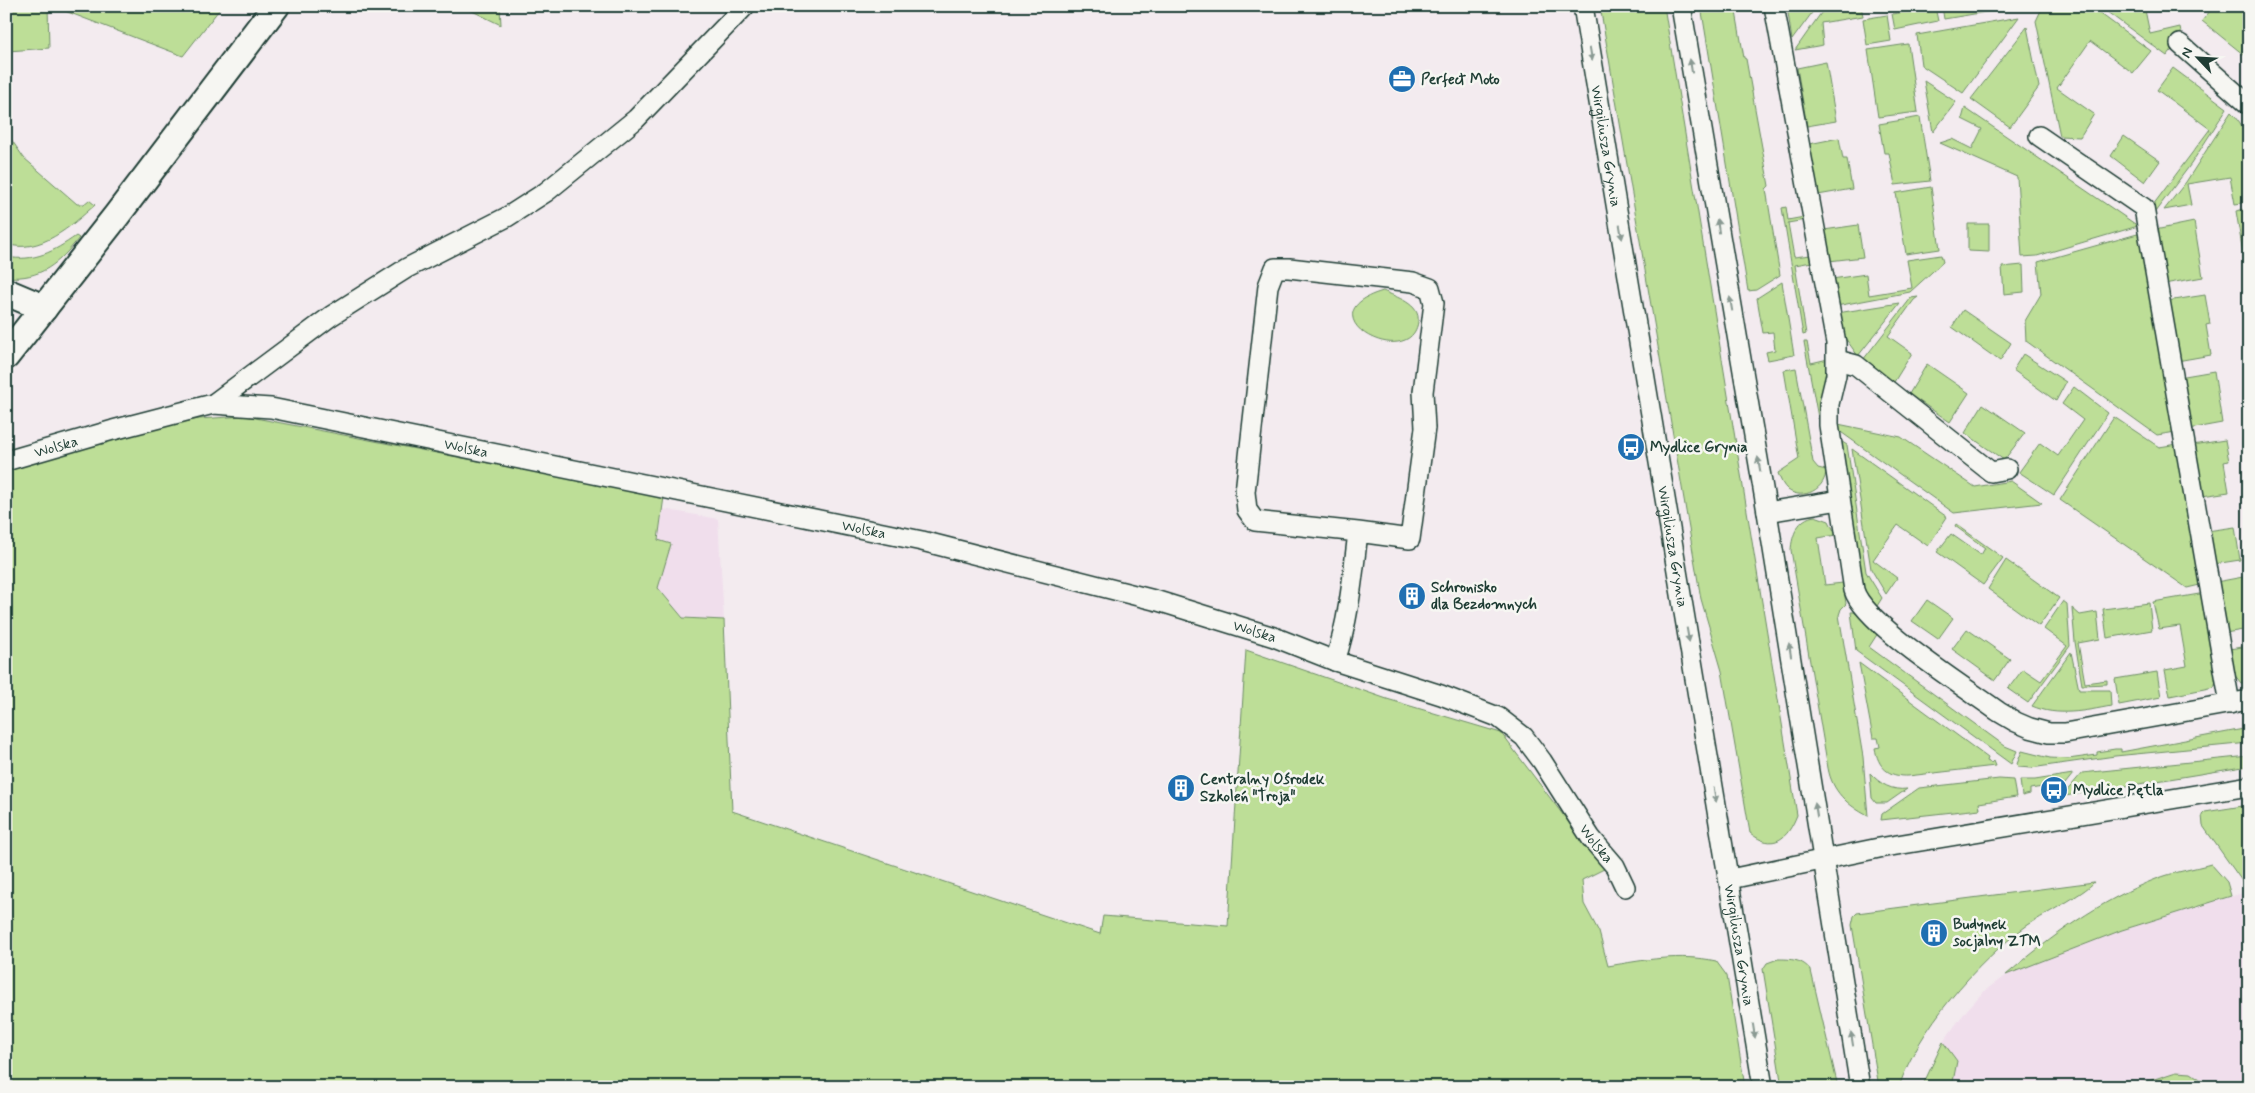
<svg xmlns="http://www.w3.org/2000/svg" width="2255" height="1093" font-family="Mynerve,sans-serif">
  <rect width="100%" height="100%" fill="#f3ebef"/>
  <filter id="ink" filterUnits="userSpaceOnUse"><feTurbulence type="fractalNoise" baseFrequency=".02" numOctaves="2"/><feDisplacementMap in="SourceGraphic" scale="10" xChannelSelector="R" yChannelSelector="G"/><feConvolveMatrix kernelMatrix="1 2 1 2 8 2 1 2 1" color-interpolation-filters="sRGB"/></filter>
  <g filter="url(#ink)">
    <g fill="#f0deec">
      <path d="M663,509L718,519L724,620L683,618L658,588L670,544L658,540Z"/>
      <path d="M2249,891V1087H2212L2176,1072L2130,1087H1952L1957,1061L1943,1042L1965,1012L1983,992L2006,975L2122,930Z"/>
    </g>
    <g fill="#bdde97" stroke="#6e8e66">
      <path d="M6,6H48L49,48L8,51L6,102Z"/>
      <path d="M52,6H222L183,56Z"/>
      <path d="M462,6H500L501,25Z"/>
      <path d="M1600,6H1664L1797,815C1788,838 1774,852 1750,833L1722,671L1701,599Z"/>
      <path d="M1701,6H1735L1744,58L1746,59L1769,186L1766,189L1780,275L1756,290L1748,291Z"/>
      <path d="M1787,6H1817L1792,40Z"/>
      <path d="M1826,6H1861L1863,16L1821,23L1823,45L1795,50Z"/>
      <path d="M1942,6H1998V10L1944,19Z"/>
      <path d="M2043,6H2090L2151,51L2133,73L2090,41L2057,88L2094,114L2080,137L2060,136L2036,21Z"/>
      <path d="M2099,6H2125L2127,12L2145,10L2150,34L2180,27L2182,37L2167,56Z"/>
      <path d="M2214,6H2249V59L2202,21Z"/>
      <path d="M1935,7L1938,21L1895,30L1892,14Z"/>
      <path d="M1887,15L1891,41L1867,45L1863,19Z"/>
      <path d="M2019,17L1963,93L1921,65L1917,35Z"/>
      <path d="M2027,27L2039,87L2010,127L1971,99Z"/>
      <path d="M1908,44L1918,112L1878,117L1868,50Z"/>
      <path d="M1826,62L1836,121L1807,126L1797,68Z"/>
      <path d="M2173,68L2227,108L2191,164L2155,212L2152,213L2150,209L2210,129L2157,90Z"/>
      <path d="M1924,81L1956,102L1933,132Z"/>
      <path d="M1965,108L2138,226L2037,256L2022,257L2017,177L1940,143L1952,139L1972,149L1982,129L1962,119Z"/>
      <path d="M2231,112C2255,133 2249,172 2249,202L2235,204L2230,177L2187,184L2191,205L2164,210L2186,182Z"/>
      <path d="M1920,117L1930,181L1895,185L1889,153H1884L1879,124Z"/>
      <path d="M6,132L24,158L77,204H84L89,200L95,205C71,226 40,255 6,244Z"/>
      <path d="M2124,136L2160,161L2145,182L2111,156Z"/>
      <path d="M1839,138L1843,159H1847L1852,189L1818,195L1809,144Z"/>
      <path d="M1931,187L1940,249L1906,254L1896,193Z"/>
      <path d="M1786,207L1788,220L1804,217L1805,220L1788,223L1794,257L1811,255L1812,262L1795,265L1806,334L1803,335L1782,208Z"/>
      <path d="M2249,208V276L2247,277L2236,211Z"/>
      <path d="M2194,222L2203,277L2164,284L2155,230Z"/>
      <path d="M1968,224H1989V252L1968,251Z"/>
      <path d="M1858,225L1863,257L1829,261L1824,230Z"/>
      <path d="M2141,233L2176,432L2157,435L2026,341L2025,321L2041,294L2038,262Z"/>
      <path d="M76,236L79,238C59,263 41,280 6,277V257C35,262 53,252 76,236Z"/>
      <path d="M1941,255L1943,262L1910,292L1836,306L1832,279L1866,274L1869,295L1912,288L1907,260Z"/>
      <path d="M2023,265L2024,292L2004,294L2002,267Z"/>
      <path d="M1782,282L1794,355L1768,360L1766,352L1775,350L1773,332L1763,333L1757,298Z"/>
      <path d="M1383,291C1396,297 1421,304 1418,322C1410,373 1301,315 1383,291Z"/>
      <path d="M2205,295L2210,324L2206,325L2211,355L2177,361L2167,301Z"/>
      <path d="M1918,297L1914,300L1888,336L1912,353L1894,382L1863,360L1911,298Z"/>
      <path d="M1900,303L1858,356L1843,335L1837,313Z"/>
      <path d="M1963,310L2011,343L2000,361L1952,327Z"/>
      <path d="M1804,342H1807L1811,363L1828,359C1830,381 1819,401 1819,423Z"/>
      <path d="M2023,354L2066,382L2056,401L2013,370Z"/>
      <path d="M1927,364L1969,393L1950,422L1909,394Z"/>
      <path d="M1796,368L1813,462L1818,468L1826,470C1826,489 1803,501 1788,490C1783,486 1780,479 1778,473L1799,459L1784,370Z"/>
      <path d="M2214,371L2222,423L2189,429L2179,377Z"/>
      <path d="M2074,387L2108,413L2054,495L2019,472L2040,443L2058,456L2083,420L2062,404Z"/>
      <path d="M1983,404L2025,433L2004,460L1965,433Z"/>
      <path d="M245,416L664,497L658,540L671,544L658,588L683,618L724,620L732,811L1100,934L1103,916L1228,926L1246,650L1387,699L1501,733L1604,869L1582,880L1584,904L1599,932L1608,966C1644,960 1680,953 1716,961L1727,976L1745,1087H6V468L151,428L199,419Z"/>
      <path d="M2114,417L2159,447L2178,444L2204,584L2187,588L2060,500Z"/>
      <path d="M1838,424L1901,437L1975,487L2011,481L2042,503L1954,513L1838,430Z"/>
      <path d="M1839,440L1847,445L1866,572L1882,598L1877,606L1864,591L1861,582Z"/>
      <path d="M2225,440L2229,461L2224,462L2229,492L2202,496L2192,445Z"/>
      <path d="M1852,449L1947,517L1928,546L1898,525L1873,560L1897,578L1886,594L1871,569Z"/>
      <path d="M1815,516L1829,521L1836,535L1818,538L1825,585L1843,583L1846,604L1841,609L1839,615L1863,757L1868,816C1847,805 1832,791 1828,768L1791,550C1792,535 1798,518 1815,516Z"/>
      <path d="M1956,524L2003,558L1983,585L1937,552L1951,534L1981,555L1985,548L1955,526Z"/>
      <path d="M2235,527L2240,560L2214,564L2207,531Z"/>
      <path d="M2006,560L2059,598L2039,626L1988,589Z"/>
      <path d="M2243,577L2249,611V629L2225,633L2216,582Z"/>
      <path d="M2205,593L2218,676L2214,687L2170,696L2165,670L2187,666L2180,626L2159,629L2153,602Z"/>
      <path d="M1927,600L1953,618L1938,639L1912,621Z"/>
      <path d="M2063,601L2067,604L2070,646L2028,703L2008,689L2023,669L2041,681L2067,646L2044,629Z"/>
      <path d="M2149,603L2152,630L2107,638L2103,609Z"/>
      <path d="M2072,608L2080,615L2097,612L2100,639L2078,643L2085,683L2107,680V684L2082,685L2075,642Z"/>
      <path d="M1851,612H1854L1878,633L1869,647L2005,746L2017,751L2011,764L1856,651Z"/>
      <path d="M1967,629L2010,659L1995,680L1952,649Z"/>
      <path d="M2249,646V682L2241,683L2233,673L2229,649Z"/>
      <path d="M2071,652L2079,690H2110L2111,706C2085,711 2057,717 2032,706Z"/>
      <path d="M1859,663L1988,758L1987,761L1991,763L1993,761L1995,766L1908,776C1888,777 1878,767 1875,748L1880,747L1878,738H1873Z"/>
      <path d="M2157,672L2161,697L2119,705L2115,679Z"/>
      <path d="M2249,728V743L2115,756L2031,768L2018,767L2017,764L2022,751L2050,758L2068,759L2097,755V752L2115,749H2121V752Z"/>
      <path d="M2249,756V766L2065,796V793L2082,773Z"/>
      <path d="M1870,773C1880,784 1892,791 1907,789L1887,803H1876L1872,798Z"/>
      <path d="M2073,774L2061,789L2050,791L2049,786L2030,789V794L2022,796L2020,780H2035Z"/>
      <path d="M1999,779L2013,780L2016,797L1979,803L1980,809L1881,820L1882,814L1919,788Z"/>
      <path d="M2249,805V891L2203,826L2202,815L2205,812Z"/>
      <path d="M2211,864L2227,882L2231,896L2122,930L2006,975C2052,936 2099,901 2156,879C2174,872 2193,869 2211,864Z"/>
      <path d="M2094,882C2086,893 2039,917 2025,927C1976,963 1918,1029 1899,1087H1879L1852,925L1854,916L1857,913Z"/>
      <path d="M1778,959C1790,959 1803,959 1811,971L1838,1087H1782L1763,969L1767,963Z"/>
      <path d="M1943,1042L1957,1061L1952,1087H1922Z"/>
      <path d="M2176,1072L2191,1073L2212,1087H2130Z"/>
    </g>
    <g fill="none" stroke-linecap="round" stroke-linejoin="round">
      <g stroke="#1f3d34" stroke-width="22">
        <g id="street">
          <path id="s1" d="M1583,6L1763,1087"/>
          <path d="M1681,6L1767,512L1860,1087"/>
          <path d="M1774,6L1836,343V375L1829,404V425L1854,590C1863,623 1968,689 1999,712L2016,722L2030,728L2049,733H2065L2249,700"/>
          <path d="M2180,44L2249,105"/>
          <path d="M2039,136L2144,208L2230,704"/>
          <path d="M1837,360L1856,365L1991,472L2007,469"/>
          <path d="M213,404L331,316L407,268L507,217L546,192L636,119L745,6"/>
          <path id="s2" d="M6,461L113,430L213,404L271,408L922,541L1158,601L1274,637L1335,661L1441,695L1498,717L1524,737L1542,761L1591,838L1615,866L1625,887"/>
          <path d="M1767,512L1840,500"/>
          <path d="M1335,661C1349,620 1353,575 1358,532L1255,521L1247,510L1245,492L1268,286L1275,268H1289L1413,282L1430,288L1434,303L1423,392L1425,428L1410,539L1358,532"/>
          <path d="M1730,879L1879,848L2249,786"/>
        </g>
      </g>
      <g stroke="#1f3d34" stroke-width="30">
        <g id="secondary">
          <path d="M6,292L44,308"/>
          <path d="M6,356L117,215L276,6"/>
        </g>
      </g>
      <use href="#street" stroke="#f6f6f2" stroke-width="19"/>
      <use href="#secondary" stroke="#f6f6f2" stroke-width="26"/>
    </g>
    <defs><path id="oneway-solid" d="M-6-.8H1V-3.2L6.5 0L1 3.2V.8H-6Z" transform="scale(1.25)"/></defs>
    <g fill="#8a9a93">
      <use href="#oneway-solid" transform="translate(1591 54) rotate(80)"/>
      <use href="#oneway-solid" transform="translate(1691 66) rotate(-99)"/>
      <use href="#oneway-solid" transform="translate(1718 226) rotate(-99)"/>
      <use href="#oneway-solid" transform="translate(1621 232) rotate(80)"/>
      <use href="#oneway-solid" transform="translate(1731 304) rotate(-100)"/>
      <use href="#oneway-solid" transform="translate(1759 464) rotate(-100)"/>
      <use href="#oneway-solid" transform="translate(1688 635) rotate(80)"/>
      <use href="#oneway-solid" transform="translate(1790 650) rotate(-99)"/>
      <use href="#oneway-solid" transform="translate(1715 795) rotate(80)"/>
      <use href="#oneway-solid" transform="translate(1816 810) rotate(-99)"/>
      <use href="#oneway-solid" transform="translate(1754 1031) rotate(81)"/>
      <use href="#oneway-solid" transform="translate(1852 1039) rotate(-99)"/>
    </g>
  </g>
  <defs>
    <g id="office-disc" transform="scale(1.4375)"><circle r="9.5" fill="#1f6fb2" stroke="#f6f6f2"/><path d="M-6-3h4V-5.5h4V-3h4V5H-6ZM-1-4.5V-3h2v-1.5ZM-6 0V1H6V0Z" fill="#fff"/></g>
    <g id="bus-disc" transform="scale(1.4375)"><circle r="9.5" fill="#1f6fb2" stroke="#f6f6f2"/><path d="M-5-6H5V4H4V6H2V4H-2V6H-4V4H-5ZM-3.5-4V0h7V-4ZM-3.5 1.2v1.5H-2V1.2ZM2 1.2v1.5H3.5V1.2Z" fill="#fff"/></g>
    <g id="building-disc" transform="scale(1.4375)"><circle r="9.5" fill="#1f6fb2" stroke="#f6f6f2"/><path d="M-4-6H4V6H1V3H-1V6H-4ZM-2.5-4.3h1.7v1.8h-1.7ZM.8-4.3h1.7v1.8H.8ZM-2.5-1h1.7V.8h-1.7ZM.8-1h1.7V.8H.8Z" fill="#fff"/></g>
  </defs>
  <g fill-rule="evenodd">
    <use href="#office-disc" x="1402" y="79"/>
    <use href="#bus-disc" x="1631" y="447"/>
    <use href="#building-disc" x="1412" y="596"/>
    <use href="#building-disc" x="1181" y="788"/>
    <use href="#bus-disc" x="2054" y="790"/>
    <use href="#building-disc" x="1934" y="933"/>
  </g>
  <g text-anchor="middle" stroke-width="5" stroke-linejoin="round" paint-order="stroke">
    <g font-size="15" font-weight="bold" fill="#1f3d34" stroke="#f6f6f2" text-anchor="start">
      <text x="1421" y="84">Perfect Moto</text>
      <text x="1650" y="452">Mydlice Grynia</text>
      <text x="1431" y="592">Schronisko<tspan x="1431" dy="17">dla Bezdomnych</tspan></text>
      <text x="1200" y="784">Centralny Ośrodek<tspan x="1200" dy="17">Szkoleń "Troja"</tspan></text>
      <text x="2073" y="795">Mydlice Pętla</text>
      <text x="1953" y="929">Budynek<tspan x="1953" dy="17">socjalny ZTM</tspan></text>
    </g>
    <g font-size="15" fill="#1f3d34" stroke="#f6f6f2">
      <text dy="5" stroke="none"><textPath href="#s1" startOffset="142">Wirgiliusza Grynia</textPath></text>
      <text dy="5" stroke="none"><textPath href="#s2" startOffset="52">Wolska</textPath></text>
      <text dy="5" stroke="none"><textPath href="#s2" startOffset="472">Wolska</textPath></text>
      <text dy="5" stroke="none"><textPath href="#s2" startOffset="878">Wolska</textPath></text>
      <text dy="5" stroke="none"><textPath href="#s1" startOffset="548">Wirgiliusza Grynia</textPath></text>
      <text dy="5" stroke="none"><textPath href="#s2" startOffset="1282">Wolska</textPath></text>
      <text dy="5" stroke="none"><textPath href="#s2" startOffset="1702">Wolska</textPath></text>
      <text dy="5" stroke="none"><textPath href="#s1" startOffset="952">Wirgiliusza Grynia</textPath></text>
    </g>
  </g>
  <rect width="2255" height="1093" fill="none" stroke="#f6f6f2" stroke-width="25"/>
  <rect x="12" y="12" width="2230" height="1068" fill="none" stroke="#1f3d34" stroke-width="2" filter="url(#ink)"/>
  <g transform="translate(2198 58) rotate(295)" stroke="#f6f6f2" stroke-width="4" paint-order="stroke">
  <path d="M0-4L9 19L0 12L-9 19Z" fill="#1f3d34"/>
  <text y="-8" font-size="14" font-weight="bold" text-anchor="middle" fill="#1f3d34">N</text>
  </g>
</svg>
